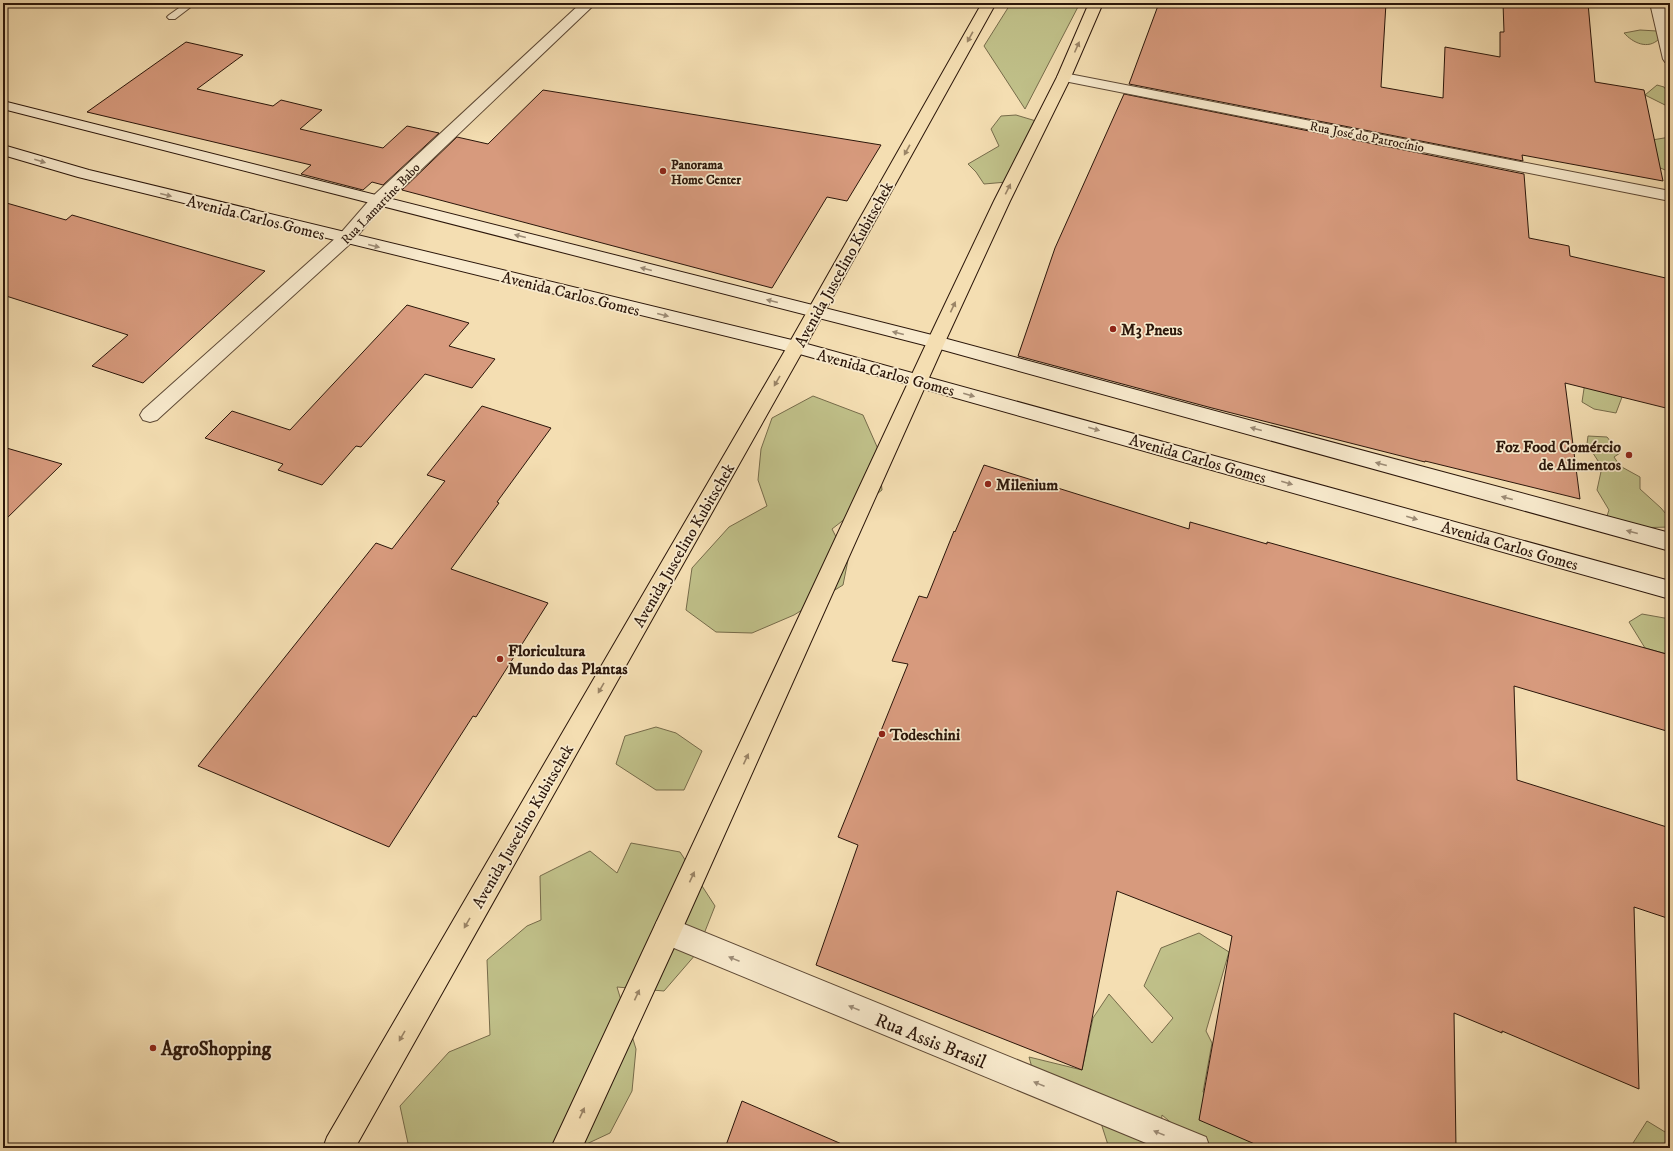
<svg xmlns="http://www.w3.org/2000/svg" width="1673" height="1151" font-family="'IM FELL DW Pica',serif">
  <rect width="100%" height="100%" fill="#f4deb2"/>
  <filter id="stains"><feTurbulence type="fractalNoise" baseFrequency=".005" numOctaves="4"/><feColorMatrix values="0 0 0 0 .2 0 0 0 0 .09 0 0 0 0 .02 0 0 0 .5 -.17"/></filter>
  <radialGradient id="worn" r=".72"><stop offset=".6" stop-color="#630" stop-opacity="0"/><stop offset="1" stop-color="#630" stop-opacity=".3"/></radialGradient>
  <g fill="#c0c089" stroke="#766b4a">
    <path d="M1011,3H1080L1025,109L984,46Z"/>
    <path d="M1640,30L1657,31L1659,39C1648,50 1633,43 1624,33Z"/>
    <path d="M1657,85L1664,87L1669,94L1670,103L1665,105L1645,95Z"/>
    <path d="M1016,115L1036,121L1007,182L984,184L976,172L968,164L999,146L991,129L1001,116Z"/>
    <path d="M1670,137V172L1658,167L1652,140Z"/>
    <path d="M1585,382L1610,387L1622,397L1616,413L1594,409L1582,402Z"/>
    <path d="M813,396L863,415L878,449L882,490L832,529L848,560L843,585L794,615L752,633L716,632L686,610L692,568L729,527L767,506L758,480L761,449L772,418Z"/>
    <path d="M1588,436L1607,437L1620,453L1614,457L1620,466L1640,477V489L1661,508L1670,519V527L1629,528L1604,525L1609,510L1597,490L1602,467L1587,444Z"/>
    <path d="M1642,614L1670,619V655L1645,648L1629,622Z"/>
    <path d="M656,727L676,733L702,751L684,790H656L616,764L625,736Z"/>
    <path d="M631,843L680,852L715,906L696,954L664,991L617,987L636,1049L632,1091L610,1133L578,1148H409L400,1106L449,1052L490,1035L487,960L527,926L541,920L540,876L590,851L617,873Z"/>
    <path d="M1199,933L1229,952L1206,1031L1212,1043L1203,1092L1240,1110L1252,1142L1249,1148H1201L1162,1115L1159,1148H1109L1092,1095L1077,1111L1041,1100L1029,1057L1082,1070L1093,1018L1109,994L1152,1043L1173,1018L1144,986L1161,948Z"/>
    <path d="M1647,1121L1670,1135V1148H1634L1633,1143Z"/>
  </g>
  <g fill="#d79a7d" stroke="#2b160a">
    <path d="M1159,3H1386L1381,87L1443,98L1445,47L1500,57V32H1504L1503,3H1588L1595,82L1644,90L1663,181L1522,155L1523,161L1129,84Z"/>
    <path d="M186,42L243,55L197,89L273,106L281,100L322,110L300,129L383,148L407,126L439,133L383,185L372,182L363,190L301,174L311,165L87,112Z"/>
    <path d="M543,90L881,145L847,201L827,197L772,288L402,190L457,137L488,144Z"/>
    <path d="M1124,94L1524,174L1529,238L1569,246L1570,256L1670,279V409L1565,383L1580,499L1425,461V462L1212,408L1018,356L1055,248Z"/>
    <path d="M3,202L66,220L72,215L265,271L143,383L92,366L128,335L3,295Z"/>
    <path d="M407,305L469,323L449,346L495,359L472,388L425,374L361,447L356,446L322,485L278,470L283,464L205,438L232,411L290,430Z"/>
    <path d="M482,406L551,428L497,502L499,503L451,569L548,603L476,717L473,716L389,847L198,766L376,543L392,549L445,481L427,475Z"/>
    <path d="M3,447L62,464L3,522Z"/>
    <path d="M984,465L1189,529L1190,522L1267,544V542L1670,655V732L1514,686L1517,780L1670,828V919L1634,907L1639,1089L1502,1031V1033L1454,1013L1456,1148H1264L1199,1120L1232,936L1117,891L1082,1070L816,965L858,845L838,837L908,664L892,661L919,596L927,598L954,531L955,532Z"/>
    <path d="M742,1101L851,1148H725Z"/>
  </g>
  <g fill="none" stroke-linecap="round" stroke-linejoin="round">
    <g stroke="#5d4834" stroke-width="2">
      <path id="lane" d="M186,3H196L175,19H169L167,17L169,15Z"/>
    </g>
    <g stroke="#5d4834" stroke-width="2">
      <g id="street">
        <path d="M581,3H596L385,204L351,243L157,420L150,422L143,420L140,415L143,410L339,235L373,196Z"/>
        <path d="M1650,3H1664L1670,30V63L1665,62L1663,59Z"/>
        <path d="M1064,73L1670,191V201L1059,80L1057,77L1059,74Z"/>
        <path d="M667,917L1206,1137L1210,1148H1158L657,941L653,931L657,921Z"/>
      </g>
    </g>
    <g stroke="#2b160a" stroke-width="2">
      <g id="secondary">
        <path d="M3,101L936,336L1670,533V551L936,348L3,109Z"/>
        <path d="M3,145L89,170L796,341L1670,581V599L796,353L78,177L3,155Z"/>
      </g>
    </g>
    <g stroke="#2b160a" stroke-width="2">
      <g id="primary">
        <path d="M982,3H996L805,347L355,1148H323L327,1137L787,347Z"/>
        <path d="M1089,3H1103L1071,77L1010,201L945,342L677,941L582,1148H551L927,342L994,201L1057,77Z"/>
      </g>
    </g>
    <use href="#lane" fill="#f8eacd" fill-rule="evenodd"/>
    <use href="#street" fill="#f8eacd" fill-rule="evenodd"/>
    <use href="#secondary" fill="#f8eacd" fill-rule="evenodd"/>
    <use href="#primary" fill="#f4deb2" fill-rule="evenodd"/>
  </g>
  <defs><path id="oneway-solid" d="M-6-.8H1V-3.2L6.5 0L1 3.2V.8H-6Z"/></defs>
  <g fill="#9a8466">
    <use href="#oneway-solid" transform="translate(970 37) rotate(119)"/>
    <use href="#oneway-solid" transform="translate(1077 47) rotate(-66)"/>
    <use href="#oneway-solid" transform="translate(907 150) rotate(119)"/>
    <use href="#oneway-solid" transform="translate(1008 189) rotate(-63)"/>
    <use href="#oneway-solid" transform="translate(953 307) rotate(-65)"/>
    <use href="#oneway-solid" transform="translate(777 381) rotate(120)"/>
    <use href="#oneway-solid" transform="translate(601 688) rotate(120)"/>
    <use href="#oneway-solid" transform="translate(746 759) rotate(-65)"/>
    <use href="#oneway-solid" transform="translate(692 877) rotate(-65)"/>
    <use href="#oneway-solid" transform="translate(467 923) rotate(120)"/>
    <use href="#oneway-solid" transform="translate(637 995) rotate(-65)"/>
    <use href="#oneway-solid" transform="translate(402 1036) rotate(120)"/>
    <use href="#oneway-solid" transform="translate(582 1113) rotate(-65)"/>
  </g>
  <g fill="#9c8b75">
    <use href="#oneway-solid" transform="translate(40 161) rotate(17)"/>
    <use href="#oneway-solid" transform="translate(166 195) rotate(14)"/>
    <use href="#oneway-solid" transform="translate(520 236) rotate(-166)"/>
    <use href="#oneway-solid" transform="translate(374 246) rotate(14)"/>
    <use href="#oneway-solid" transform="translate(646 269) rotate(-166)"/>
    <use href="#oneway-solid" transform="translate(772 301) rotate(-166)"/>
    <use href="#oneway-solid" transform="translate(663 315) rotate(14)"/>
    <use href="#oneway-solid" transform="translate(898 333) rotate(-166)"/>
    <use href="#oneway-solid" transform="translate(969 395) rotate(16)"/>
    <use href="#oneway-solid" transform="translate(1094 429) rotate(16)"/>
    <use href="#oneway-solid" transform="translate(1256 429) rotate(-165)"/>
    <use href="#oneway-solid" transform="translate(1381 464) rotate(-165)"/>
    <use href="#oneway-solid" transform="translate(1287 483) rotate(16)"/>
    <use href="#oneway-solid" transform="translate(1507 498) rotate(-165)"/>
    <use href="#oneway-solid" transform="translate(1412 518) rotate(16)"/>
    <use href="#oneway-solid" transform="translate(1632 532) rotate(-165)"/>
    <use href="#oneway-solid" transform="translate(734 959) rotate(-158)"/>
    <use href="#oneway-solid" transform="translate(854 1008) rotate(-158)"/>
    <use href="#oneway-solid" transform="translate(1039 1084) rotate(-158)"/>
    <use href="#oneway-solid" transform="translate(1159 1133) rotate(-158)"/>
  </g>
  <g fill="#8f2418" stroke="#f8eacd" stroke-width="1.5">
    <circle cx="663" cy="171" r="4"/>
    <circle cx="1113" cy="329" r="4"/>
    <circle cx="1629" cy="455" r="4"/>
    <circle cx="988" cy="484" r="4"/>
    <circle cx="500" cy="659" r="4"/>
    <circle cx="882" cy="734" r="4"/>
    <circle cx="153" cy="1048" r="4"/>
  </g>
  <g text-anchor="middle" stroke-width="3.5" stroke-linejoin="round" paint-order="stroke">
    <g font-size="13" fill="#2b160a" stroke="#f8eacd">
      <text transform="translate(1367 136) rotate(11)" y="5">Rua José do Patrocínio</text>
      <text transform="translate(380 203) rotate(-46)" y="5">Rua Lamartine Babo</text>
    </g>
    <g font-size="13" font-weight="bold" fill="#2b160a" stroke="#f8eacd" text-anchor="start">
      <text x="671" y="169">Panorama<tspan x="671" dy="15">Home Center</tspan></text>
    </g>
    <g font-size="16" fill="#2b160a" stroke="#f8eacd">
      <text transform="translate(256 217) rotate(14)" y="6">Avenida Carlos Gomes</text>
      <text transform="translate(843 264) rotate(-61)" y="6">Avenida Juscelino Kubitschek</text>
      <text transform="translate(571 293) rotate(14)" y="6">Avenida Carlos Gomes</text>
      <text transform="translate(886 372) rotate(15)" y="6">Avenida Carlos Gomes</text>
      <text transform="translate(1198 458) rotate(16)" y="6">Avenida Carlos Gomes</text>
      <text transform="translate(683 545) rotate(-60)" y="6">Avenida Juscelino Kubitschek</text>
      <text transform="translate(1510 545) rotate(16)" y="6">Avenida Carlos Gomes</text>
      <text transform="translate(522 826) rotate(-60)" y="6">Avenida Juscelino Kubitschek</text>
    </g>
    <g font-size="16" font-weight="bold" fill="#2b160a" stroke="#f8eacd" text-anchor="start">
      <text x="1121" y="335">M3 Pneus</text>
      <text x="1621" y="452" text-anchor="end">Foz Food Comércio<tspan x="1621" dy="18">de Alimentos</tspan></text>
      <text x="996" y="490">Milenium</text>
      <text x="508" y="656">Floricultura<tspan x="508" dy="18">Mundo das Plantas</tspan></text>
      <text x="890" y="740">Todeschini</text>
    </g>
    <g font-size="19" fill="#2b160a" stroke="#f8eacd">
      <text transform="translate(931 1040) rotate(22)" y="7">Rua Assis Brasil</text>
    </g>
    <g font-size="19" font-weight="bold" fill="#2b160a" stroke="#f8eacd" text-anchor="start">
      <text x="161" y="1055">AgroShopping</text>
    </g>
  </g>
  <rect width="1673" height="1151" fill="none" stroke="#f4deb2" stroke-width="16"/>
  <rect x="4" y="4" width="1665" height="1143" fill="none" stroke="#2b160a" stroke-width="2"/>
  <rect x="8" y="8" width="1657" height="1135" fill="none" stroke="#2b160a"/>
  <rect width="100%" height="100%" filter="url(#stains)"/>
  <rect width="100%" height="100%" fill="url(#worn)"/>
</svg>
